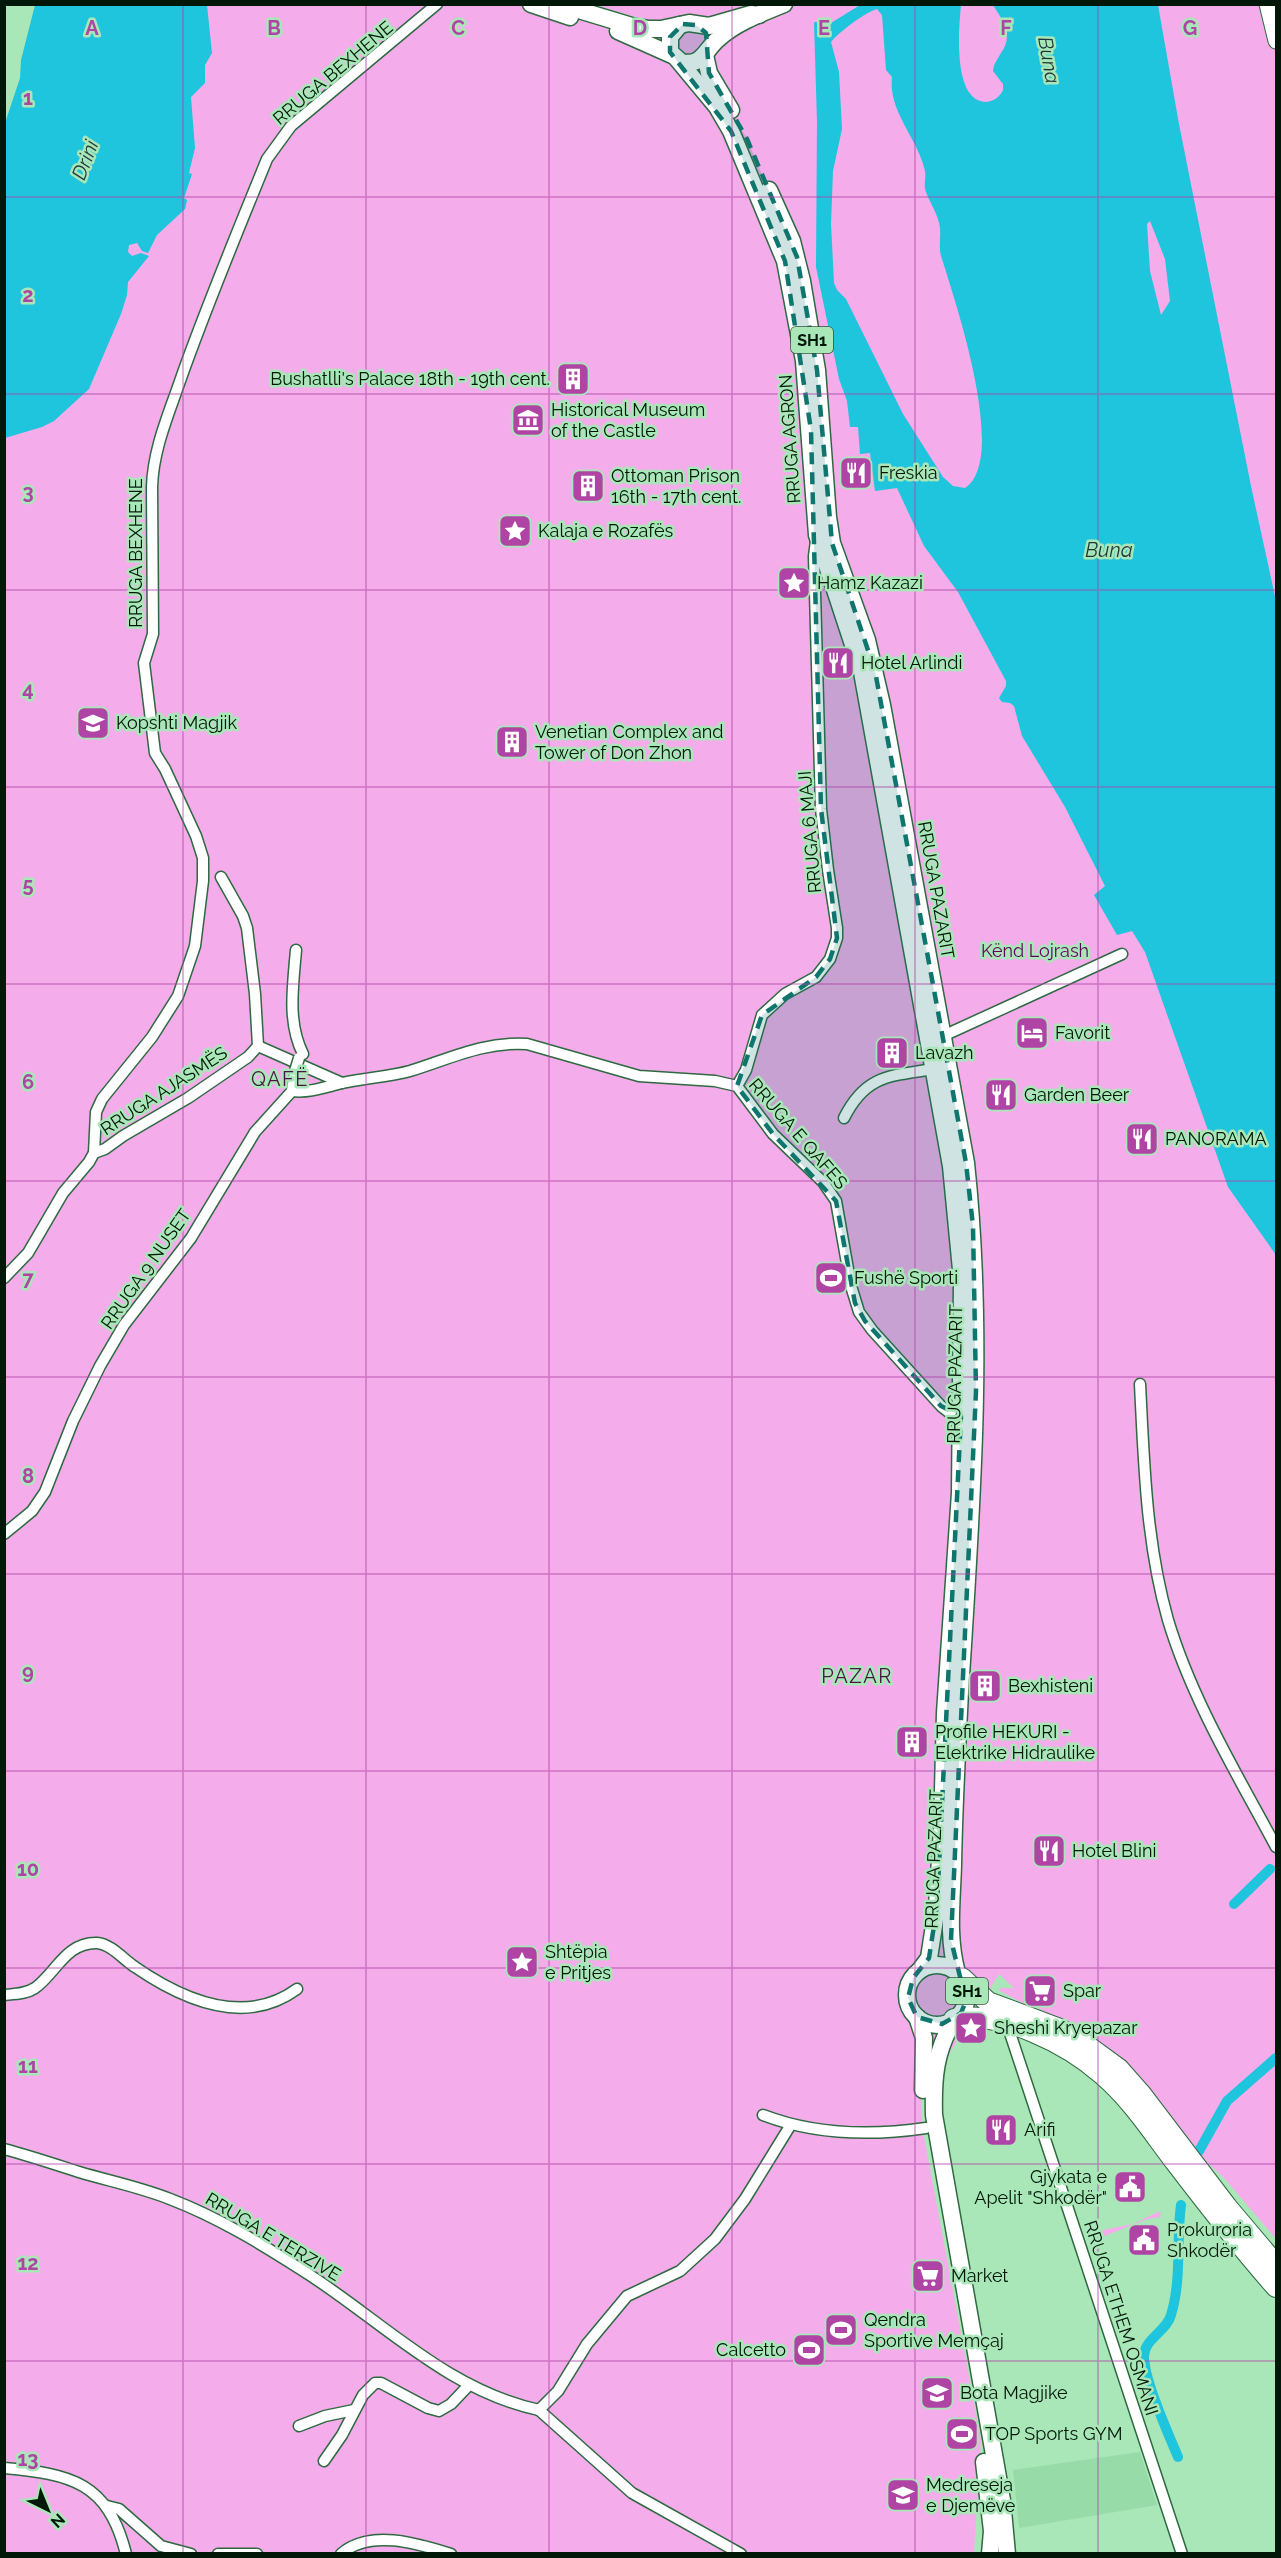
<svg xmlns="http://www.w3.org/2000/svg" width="1281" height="2558" font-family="Raleway,sans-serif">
  <rect width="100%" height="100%" fill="#a9e7b8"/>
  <path fill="#97dba9" d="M1140,2452L1157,2505L1019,2528L1013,2470Z"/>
  <g fill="#f4acea">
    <path d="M176,5H590L663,26H666L595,5H1276V2239L1224,2178L1035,2004L1034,2009L1000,1991V1988H1014L999,1974L921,2099L923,2131L981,2440L974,2553H5L4,352Z"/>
    <path d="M1160,2211L1161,2217L1148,2219L1094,2240L1101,2261L1098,2262L1088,2233L1133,2224Z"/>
  </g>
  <g fill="#1fc4dd" fill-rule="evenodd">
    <path d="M35,5H207L212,53L205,65V83L191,97L195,148L189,173L192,174L184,198L187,200L185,209L157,235L148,253L142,251L137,243L129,245L128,252L132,256L141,253L149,256L128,282L127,295L121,314L89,389L54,421L42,427L5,438V123L20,78L21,60Z"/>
    <path d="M860,5H961C959,26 952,100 985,102C993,102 1000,97 1003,90V84L993,71C994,63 997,60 1001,53C1014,35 1003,21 993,5H1158L1179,124L1251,486L1276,601V1255L1228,1187L1145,952L1132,931L1117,935L1094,895L1105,886L1065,807L1022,736L1014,706L1010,703L1002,702L999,698L1006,686V681L958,592L924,546L897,488L875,491L870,453L860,454L858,427H850L847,401L839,379L816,267L817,122L814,22L831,23ZM877,9L882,15L886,70L892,77C888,112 918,138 925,171C926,177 924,184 925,189C928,200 939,215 940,228C941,238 938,249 942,259C955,301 1009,459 965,488L953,486L943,477L903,414L846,299L837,290L834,283L831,224L833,171L842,129L839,72L831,42C838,33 865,12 877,9ZM1150,221L1165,259L1170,301L1161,315L1150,271L1147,224Z"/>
  </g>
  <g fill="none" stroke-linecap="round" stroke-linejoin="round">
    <g stroke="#1fc4dd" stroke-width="10">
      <path d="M1234,1904L1270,1869"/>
      <path d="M1199,2151L1227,2101L1276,2058"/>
      <path d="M1178,2457C1168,2433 1144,2380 1144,2356C1144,2339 1167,2331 1171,2315C1182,2279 1176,2241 1181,2205"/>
    </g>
    <g stroke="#2e6941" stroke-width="13">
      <g id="street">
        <path d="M221,877L243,916L247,928L255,994L258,1046"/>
        <path d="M296,950C293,986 287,1022 303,1054"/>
        <path d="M943,1036L1122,954"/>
        <path d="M258,1046L342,1083"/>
        <path d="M737,1086L746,1070L762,1015L785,994L816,977L830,959L837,938V928L828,870L821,809L814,556L816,541"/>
        <path d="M292,1091C310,1093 325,1087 342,1083C364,1078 388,1077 410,1071C449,1059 485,1041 527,1044L639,1076L715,1081L737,1086L773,1134L823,1182L836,1201L851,1286L859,1312L872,1330L941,1406L950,1413L961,1416"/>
        <path d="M292,1091L295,1071"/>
        <path d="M844,1118C866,1074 891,1076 934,1069"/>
        <path d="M94,1153L96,1112L102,1099L152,1037L178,996L195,946L203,881V858L196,836L165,769L155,753L144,663L153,634L152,487C153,450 168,416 180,381C206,307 237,233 267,159L291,126L437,4"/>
        <path d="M4,1278L28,1253L63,1193L89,1162L94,1153L105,1149L123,1136L188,1098L248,1057L258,1046"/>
        <path d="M1140,1384C1144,1463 1146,1543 1168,1620C1192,1700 1237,1774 1276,1847"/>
        <path d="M4,1534L32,1511L45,1492L73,1421L100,1366L124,1325L191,1238L255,1132L292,1091"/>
        <path d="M4,1995C15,1994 26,1994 35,1988C56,1973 66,1942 97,1943C111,1944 124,1960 135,1967C183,2000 245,2027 297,1989"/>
        <path d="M1007,2024L1182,2554"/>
        <path d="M763,2115C815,2135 871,2136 926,2128"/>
        <path d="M4,2149C30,2156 54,2164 79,2172C109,2181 140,2187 170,2199C217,2217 260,2243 302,2270C380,2319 446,2390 539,2410"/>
        <path d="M539,2410L558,2391L587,2344L627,2296L680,2271L715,2239L745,2199L790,2126"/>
        <path d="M539,2410L632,2493L741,2554"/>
        <path d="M299,2426L325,2416L354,2410"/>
        <path d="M324,2461L342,2435L363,2395L375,2383H381L428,2408L439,2411L451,2404L469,2385"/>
        <path d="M4,2468C71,2474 108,2482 126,2554"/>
        <path d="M107,2506L119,2509L161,2546L191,2554"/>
        <path d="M218,2554H257"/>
        <path d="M341,2554C370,2528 419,2544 451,2554"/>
      </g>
    </g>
    <g stroke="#2e6941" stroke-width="17">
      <path id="secondary" d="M1267,4L1276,41"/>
    </g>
    <g stroke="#2e6941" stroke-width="19">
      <g id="primary">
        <path d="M531,4L570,17"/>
        <path d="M559,4L635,27L648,29H661L689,23L709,26L751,14L759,15"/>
        <path d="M680,25L670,37V52L681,62C702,67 705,50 718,39C735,23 762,13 784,4"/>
        <path d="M618,31L672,55"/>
        <path d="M705,55L709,73L731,110"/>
        <path d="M678,60L717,107L731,131L785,261L804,361L817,535L862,672L951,1166L962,1280L960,1493L945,1713L942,1829L937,1906L929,1958L920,1970"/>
        <path d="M769,190L792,241L802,281L817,370L828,517L832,543L867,640L882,705L966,1163C985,1340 971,1516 960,1692C957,1750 954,1807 953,1865C952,1901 947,1937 957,1973"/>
        <circle cx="937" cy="1995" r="30"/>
        <path d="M917,2017L924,2038L923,2090"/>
        <path d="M954,2020C935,2051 933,2079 934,2115L1002,2500L1007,2554"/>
        <path d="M984,2462L992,2531L990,2554"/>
      </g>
    </g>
    <g stroke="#2e6941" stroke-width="22">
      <g id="highway">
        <path d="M962,1978L988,2002L1060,2029L1078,2039L1119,2069L1141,2094L1227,2207L1276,2265"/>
        <path d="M954,2019C1002,2010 1068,2044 1103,2075C1132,2100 1153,2133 1176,2163C1208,2205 1241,2247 1276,2287"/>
      </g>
    </g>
    <use href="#street" stroke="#fff" stroke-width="10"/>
    <use href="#secondary" stroke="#fff" stroke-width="15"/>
    <use href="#primary" stroke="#fff" stroke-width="16"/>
    <use href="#highway" stroke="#fff" stroke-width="20"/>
    <g stroke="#2e6941" stroke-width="13" stroke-linecap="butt">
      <path id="street-bridge" d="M295,1071L299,1058"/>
    </g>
    <use href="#street-bridge" stroke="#fff" stroke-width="10"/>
  </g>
  <path fill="#0f766e" fill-opacity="0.2" stroke="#0f766e" stroke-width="4.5" stroke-dasharray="12 8" stroke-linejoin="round" d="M683,24L696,25L706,33L709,73L747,139L797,257L817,370L832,543L875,671L966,1163L973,1226L976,1391L951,1940L966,2001L961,2013L942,2024L917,2017L908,1998L913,1978L929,1958L937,1906L961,1416L941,1406L865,1321L855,1303L836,1201L773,1134L737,1086L762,1015L816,977L830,959L837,938L821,809L811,430L785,261L731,131L670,52V37Z"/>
  <path fill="none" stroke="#af44a5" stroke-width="1.5" stroke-opacity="0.55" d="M183,4V2554M366,4V2554M549,4V2554M732,4V2554M915,4V2554M1098,4V2554M4,197H1276M4,394H1276M4,590H1276M4,787H1276M4,984H1276M4,1181H1276M4,1377H1276M4,1574H1276M4,1771H1276M4,1968H1276M4,2164H1276M4,2361H1276"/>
  <defs>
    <g id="building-square" transform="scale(1.725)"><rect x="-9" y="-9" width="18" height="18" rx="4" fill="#af44a5" stroke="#a9e7b8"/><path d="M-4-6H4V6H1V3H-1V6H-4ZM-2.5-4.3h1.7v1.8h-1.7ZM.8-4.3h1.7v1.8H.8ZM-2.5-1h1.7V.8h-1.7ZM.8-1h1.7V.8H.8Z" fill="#fff"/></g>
    <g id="museum-square" transform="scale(1.725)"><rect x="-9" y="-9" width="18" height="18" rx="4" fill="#af44a5" stroke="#a9e7b8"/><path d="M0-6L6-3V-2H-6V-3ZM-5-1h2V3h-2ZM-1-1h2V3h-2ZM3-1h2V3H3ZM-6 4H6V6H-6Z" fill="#fff"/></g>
    <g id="restaurant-square" transform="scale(1.725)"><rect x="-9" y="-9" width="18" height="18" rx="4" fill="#af44a5" stroke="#a9e7b8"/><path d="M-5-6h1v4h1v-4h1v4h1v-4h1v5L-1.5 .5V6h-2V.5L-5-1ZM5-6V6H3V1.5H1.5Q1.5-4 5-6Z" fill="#fff"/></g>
    <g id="sight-square" transform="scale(1.725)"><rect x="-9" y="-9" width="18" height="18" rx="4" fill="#af44a5" stroke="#a9e7b8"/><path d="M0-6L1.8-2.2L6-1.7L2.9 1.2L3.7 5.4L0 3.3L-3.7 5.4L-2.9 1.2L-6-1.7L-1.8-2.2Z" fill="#fff"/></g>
    <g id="school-square" transform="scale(1.725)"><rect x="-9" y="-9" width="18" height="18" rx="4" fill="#af44a5" stroke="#a9e7b8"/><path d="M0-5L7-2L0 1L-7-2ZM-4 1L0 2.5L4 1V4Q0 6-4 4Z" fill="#fff"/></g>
    <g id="hotel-square" transform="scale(1.725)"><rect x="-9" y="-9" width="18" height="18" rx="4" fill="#af44a5" stroke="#a9e7b8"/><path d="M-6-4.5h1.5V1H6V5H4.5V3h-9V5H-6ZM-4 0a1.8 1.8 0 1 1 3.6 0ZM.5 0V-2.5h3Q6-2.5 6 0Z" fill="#fff"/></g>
    <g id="stadium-square" transform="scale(1.725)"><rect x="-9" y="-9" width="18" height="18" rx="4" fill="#af44a5" stroke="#a9e7b8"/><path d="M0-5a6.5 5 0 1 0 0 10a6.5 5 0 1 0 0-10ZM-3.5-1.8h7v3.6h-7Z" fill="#fff"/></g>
    <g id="supermarket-square" transform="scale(1.725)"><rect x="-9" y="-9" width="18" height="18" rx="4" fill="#af44a5" stroke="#a9e7b8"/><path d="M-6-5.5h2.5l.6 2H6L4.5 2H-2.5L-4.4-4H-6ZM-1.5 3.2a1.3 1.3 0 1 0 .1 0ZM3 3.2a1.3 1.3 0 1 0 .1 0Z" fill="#fff"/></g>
    <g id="civic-square" transform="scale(1.725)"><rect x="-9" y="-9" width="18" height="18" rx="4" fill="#af44a5" stroke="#a9e7b8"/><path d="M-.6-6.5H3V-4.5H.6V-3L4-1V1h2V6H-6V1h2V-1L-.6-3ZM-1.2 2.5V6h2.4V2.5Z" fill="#fff"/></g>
    <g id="university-square" transform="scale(1.725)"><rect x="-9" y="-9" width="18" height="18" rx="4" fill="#af44a5" stroke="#a9e7b8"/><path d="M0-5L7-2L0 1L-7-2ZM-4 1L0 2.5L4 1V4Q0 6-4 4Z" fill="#fff"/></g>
  </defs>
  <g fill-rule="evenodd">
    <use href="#building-square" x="573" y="379"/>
    <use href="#museum-square" x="528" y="420"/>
    <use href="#restaurant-square" x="856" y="473"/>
    <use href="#building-square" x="588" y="486"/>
    <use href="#sight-square" x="515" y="531"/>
    <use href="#sight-square" x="794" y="583"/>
    <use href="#restaurant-square" x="838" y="663"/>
    <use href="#school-square" x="93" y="723"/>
    <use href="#building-square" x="512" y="742"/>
    <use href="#hotel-square" x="1032" y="1033"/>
    <use href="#building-square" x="892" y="1053"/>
    <use href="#restaurant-square" x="1001" y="1095"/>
    <use href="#restaurant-square" x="1142" y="1139"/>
    <use href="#stadium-square" x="831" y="1278"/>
    <use href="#building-square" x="985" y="1686"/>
    <use href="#building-square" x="912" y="1742"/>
    <use href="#restaurant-square" x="1049" y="1851"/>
    <use href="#sight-square" x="522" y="1962"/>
    <use href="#supermarket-square" x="1040" y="1991"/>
    <use href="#sight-square" x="971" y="2028"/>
    <use href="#restaurant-square" x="1001" y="2130"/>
    <use href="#civic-square" x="1130" y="2187"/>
    <use href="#civic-square" x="1144" y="2240"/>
    <use href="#supermarket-square" x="928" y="2276"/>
    <use href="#stadium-square" x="841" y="2330"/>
    <use href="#stadium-square" x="809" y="2350"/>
    <use href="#school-square" x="937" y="2393"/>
    <use href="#stadium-square" x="962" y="2434"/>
    <use href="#university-square" x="903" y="2495"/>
  </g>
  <g text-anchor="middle" stroke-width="5" stroke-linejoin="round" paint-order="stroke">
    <g fill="#a9e7b8" stroke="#33553c" stroke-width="1.5">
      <rect x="791" y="327" width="42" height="26" rx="4.5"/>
      <rect x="946" y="1978" width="42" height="26" rx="4.5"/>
    </g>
    <g font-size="16" font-weight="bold" fill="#011707">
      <text x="812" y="346">SH1</text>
      <text x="967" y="1997">SH1</text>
    </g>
    <g font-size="18" fill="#011707" stroke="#a9e7b8">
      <text transform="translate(333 73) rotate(-40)" y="6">RRUGA BEXHENE</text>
      <text transform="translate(790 439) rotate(-94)" y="6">RRUGA AGRON</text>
      <text transform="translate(136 553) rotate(-90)" y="6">RRUGA BEXHENE</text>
      <text transform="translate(810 832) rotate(-95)" y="6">RRUGA 6 MAJI</text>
      <text transform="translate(936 890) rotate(80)" y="6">RRUGA PAZARIT</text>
      <text transform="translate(164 1091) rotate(-33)" y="6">RRUGA AJASMËS</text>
      <text transform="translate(798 1134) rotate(49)" y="6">RRUGA E QAFES</text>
      <text transform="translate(146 1269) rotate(-55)" y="6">RRUGA 9 NUSET</text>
      <text transform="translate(955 1374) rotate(-89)" y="6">RRUGA PAZARIT</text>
      <text transform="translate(934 1859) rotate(-88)" y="6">RRUGA PAZARIT</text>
      <text transform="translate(273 2237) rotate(31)" y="6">RRUGA E TERZIVE</text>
      <text transform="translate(1121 2318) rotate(72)" y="6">RRUGA ETHEM OSMANI</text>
    </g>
    <g font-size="18" fill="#011707" stroke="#a9e7b8" text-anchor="start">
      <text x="550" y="385" text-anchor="end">Bushatlli's Palace 18th - 19th cent.</text>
      <text x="551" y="416">Historical Museum<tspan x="551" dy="21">of the Castle</tspan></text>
      <text x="879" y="479">Freskia</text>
      <text x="611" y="482">Ottoman Prison<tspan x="611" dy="21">16th - 17th cent.</tspan></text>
      <text x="538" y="537">Kalaja e Rozafës</text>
      <text x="817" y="589">Hamz Kazazi</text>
      <text x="861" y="669">Hotel Arlindi</text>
      <text x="116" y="729">Kopshti Magjik</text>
      <text x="535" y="738">Venetian Complex and<tspan x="535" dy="21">Tower of Don Zhon</tspan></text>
      <text x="1055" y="1039">Favorit</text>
      <text x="915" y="1059">Lavazh</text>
      <text x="1024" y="1101">Garden Beer</text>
      <text x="1165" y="1145">PANORAMA</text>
      <text x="854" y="1284">Fushë Sporti</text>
      <text x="1008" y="1692">Bexhisteni</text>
      <text x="935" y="1738">Profile HEKURI -<tspan x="935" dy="21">Elektrike Hidraulike</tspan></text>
      <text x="1072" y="1857">Hotel Blini</text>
      <text x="545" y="1958">Shtëpia<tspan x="545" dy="21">e Pritjes</tspan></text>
      <text x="1063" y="1997">Spar</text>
      <text x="994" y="2034">Sheshi Kryepazar</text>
      <text x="1024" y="2136">Arifi</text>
      <text x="1107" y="2183" text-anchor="end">Gjykata e<tspan x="1107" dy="21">Apelit "Shkodër"</tspan></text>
      <text x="1167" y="2236">Prokuroria<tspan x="1167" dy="21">Shkodër</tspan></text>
      <text x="951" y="2282">Market</text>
      <text x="864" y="2326">Qendra<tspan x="864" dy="21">Sportive Memçaj</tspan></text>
      <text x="786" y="2356" text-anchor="end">Calcetto</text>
      <text x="960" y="2399">Bota Magjike</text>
      <text x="985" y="2440">TOP Sports GYM</text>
      <text x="926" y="2491">Medreseja<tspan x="926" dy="21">e Djemëve</tspan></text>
    </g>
    <g font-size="18" fill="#64015d" stroke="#a9e7b8">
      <text x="1035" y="957">Kënd Lojrash</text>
    </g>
    <g font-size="20" font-style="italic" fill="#1f373c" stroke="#a9e7b8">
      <text transform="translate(1049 60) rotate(80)" y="7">Buna</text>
      <text transform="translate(85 160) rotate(-69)" y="7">Drini</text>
      <text x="1109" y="557">Buna</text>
    </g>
    <g font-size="20" letter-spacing="1.5" fill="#491544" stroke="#a9e7b8">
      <text x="280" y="1086">QAFË</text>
      <text x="857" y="1683">PAZAR</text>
    </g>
  </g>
  <g font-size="20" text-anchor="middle" font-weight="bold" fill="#af44a5" stroke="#a9e7b8" stroke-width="5" stroke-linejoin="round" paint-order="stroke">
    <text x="92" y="35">A</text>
    <text x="274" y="35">B</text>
    <text x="458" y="35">C</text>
    <text x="640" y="35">D</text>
    <text x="824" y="35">E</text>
    <text x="1006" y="35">F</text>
    <text x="1190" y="35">G</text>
    <text x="28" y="105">1</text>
    <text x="28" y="302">2</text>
    <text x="28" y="499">3</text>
    <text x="28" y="696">4</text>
    <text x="28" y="892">5</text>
    <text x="28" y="1089">6</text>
    <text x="28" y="1286">7</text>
    <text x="28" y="1483">8</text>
    <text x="28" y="1679">9</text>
    <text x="28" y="1876">10</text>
    <text x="28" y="2073">11</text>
    <text x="28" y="2270">12</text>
    <text x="28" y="2466">13</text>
  </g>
  <rect width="1281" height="2558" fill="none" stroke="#011707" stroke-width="12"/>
  <g transform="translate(48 2510) rotate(137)" stroke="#a9e7b8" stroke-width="4.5" paint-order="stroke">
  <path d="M0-4.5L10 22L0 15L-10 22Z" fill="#011707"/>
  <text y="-9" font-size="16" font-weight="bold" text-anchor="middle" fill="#011707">N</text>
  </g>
</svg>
